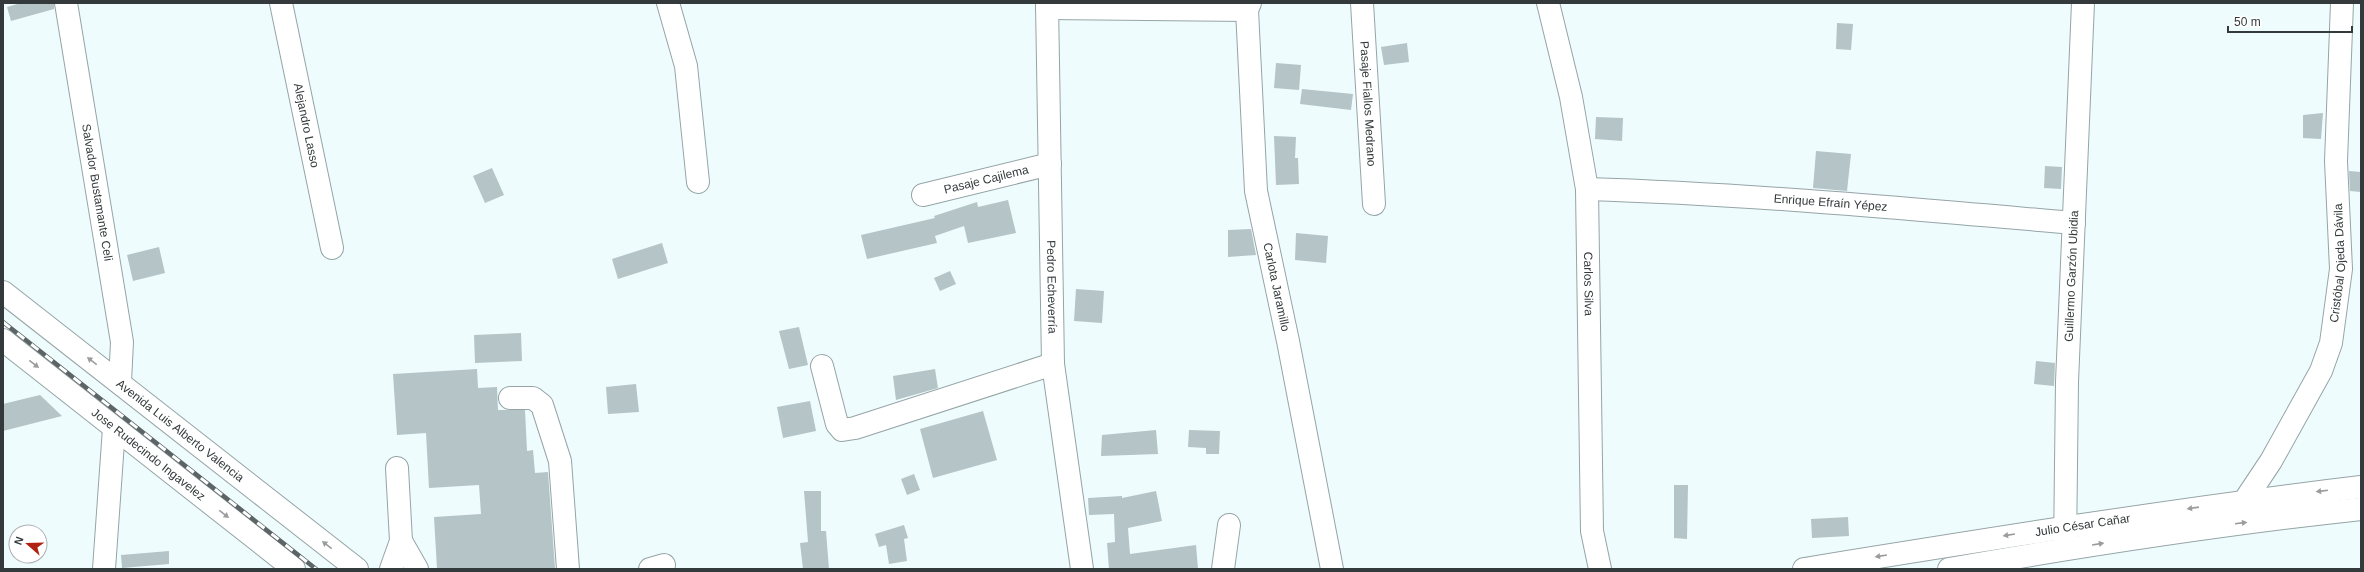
<svg xmlns="http://www.w3.org/2000/svg" width="2364" height="572" font-family="Helvetica,sans-serif">
  <rect width="100%" height="100%" fill="#effcfe"/>
  <g fill="#b4c4c7">
    <path d="M21,3H54V9L11,21L7,7Z"/>
    <path d="M1837,23L1853,24L1851,50L1836,49Z"/>
    <path d="M1407,43L1409,62L1384,65L1381,47Z"/>
    <path d="M1276,63L1301,65L1299,90L1274,88Z"/>
    <path d="M1302,89L1353,94L1351,110L1300,104Z"/>
    <path d="M2323,113L2321,139L2303,138V115Z"/>
    <path d="M1596,117L1623,118L1622,141L1595,139Z"/>
    <path d="M1274,136L1296,137L1295,158H1298L1299,184L1276,185Z"/>
    <path d="M1816,151L1851,154L1847,191L1813,188Z"/>
    <path d="M2045,166L2062,167L2061,189L2044,188Z"/>
    <path d="M492,168L504,195L485,203L473,176Z"/>
    <path d="M2349,171L2361,172V192L2350,191Z"/>
    <path d="M1008,200L1016,233L968,243L964,226L935,236L937,243L867,259L861,235L935,218L934,216L977,202L978,207Z"/>
    <path d="M1251,229L1256,255L1228,257V230Z"/>
    <path d="M1296,233L1328,236L1326,263L1295,260Z"/>
    <path d="M662,243L668,263L618,279L612,259Z"/>
    <path d="M159,247L165,273L133,281L127,255Z"/>
    <path d="M950,271L956,284L940,291L934,278Z"/>
    <path d="M1076,289L1104,291L1102,323L1074,321Z"/>
    <path d="M799,327L808,365L789,369L779,331Z"/>
    <path d="M521,333L522,361L475,363L474,335Z"/>
    <path d="M2036,361L2055,363L2054,386L2034,384Z"/>
    <path d="M477,369L478,388L497,387L498,410H525L527,451L533,450L535,473L548,472L555,568L437,569L434,517L481,514L479,485L429,488L426,433L397,435L393,374Z"/>
    <path d="M935,369L938,388L896,400L893,376Z"/>
    <path d="M636,384L639,412L608,414L606,387Z"/>
    <path d="M40,395L62,416L3,431V404Z"/>
    <path d="M810,401L816,431L783,438L777,407Z"/>
    <path d="M983,411L997,460L933,478L920,429Z"/>
    <path d="M1156,430L1158,454L1101,456L1102,435Z"/>
    <path d="M1189,430L1220,431L1219,454H1206V448L1188,447Z"/>
    <path d="M914,474L920,490L907,495L901,479Z"/>
    <path d="M1674,485H1688L1687,539L1674,538Z"/>
    <path d="M804,491H821V531H826L829,569H803L800,543L808,542Z"/>
    <path d="M1156,491L1162,521L1128,528L1130,554L1196,545L1198,569H1109L1107,543L1115,542L1114,514L1089,515L1088,498L1122,496V498Z"/>
    <path d="M1848,517L1849,536L1812,538L1811,519Z"/>
    <path d="M904,525L908,538L904,539L907,561L889,564L886,545L879,547L875,534Z"/>
    <path d="M169,551V564L122,568L121,555Z"/>
  </g>
  <g fill="none" stroke-linecap="round" stroke-linejoin="round">
    <g stroke="#95a4a6" stroke-width="24">
      <g id="minor">
        <path id="s1" d="M66,3L122,342L120,382"/>
        <path id="s2" d="M281,3L332,248"/>
        <path d="M668,3L686,66L698,182"/>
        <path id="s3" d="M1047,3L1053,364L1082,569"/>
        <path id="s4" d="M1250,3L1247,10L1256,191L1288,341L1332,569"/>
        <path id="s5" d="M1362,3L1374,204"/>
        <path id="s6" d="M1548,3L1571,97L1587,189L1592,531L1600,569"/>
        <path d="M1047,8L1247,10"/>
        <path id="s7" d="M1587,189C1750,194 1911,209 2074,223"/>
        <path id="s8" d="M923,195L1050,164"/>
        <path id="s9" d="M3,292L357,569"/>
        <path id="s10" d="M3,340L294,569"/>
        <path d="M822,366L837,424L842,430L855,428L1053,364"/>
        <path d="M510,398H533L542,405L560,461L568,569"/>
        <path id="s11" d="M2245,500L2271,461L2321,371L2331,343L2341,269L2336,161L2342,3"/>
        <path d="M401,541L417,569"/>
        <path id="s12" d="M2065,549L2067,382L2083,3"/>
        <path d="M104,569L114,428"/>
        <path d="M391,569L401,541L397,468"/>
        <path d="M650,569L664,565"/>
        <path d="M1223,569L1229,525"/>
        <path id="s13" d="M1804,569C1990,539 2175,509 2361,487"/>
        <path d="M1949,569C2086,545 2223,524 2361,509"/>
      </g>
    </g>
    <use href="#minor" stroke="#fff" stroke-width="22"/>
    <g stroke="#5c6465" stroke-width="4.5">
      <path id="rail" d="M3,322L316,569"/>
    </g>
    <use href="#rail" stroke="#fff" stroke-width="3" stroke-dasharray="9" stroke-linecap="butt"/>
  </g>
  <defs><path id="oneway-solid" d="M-6-.8H1V-3.2L6.5 0L1 3.2V.8H-6Z"/></defs>
  <g fill="#9a9c9d">
    <use href="#oneway-solid" transform="translate(92 361) rotate(-142)"/>
    <use href="#oneway-solid" transform="translate(34 364) rotate(38)"/>
    <use href="#oneway-solid" transform="translate(2322 491) rotate(173)"/>
    <use href="#oneway-solid" transform="translate(2193 508) rotate(172)"/>
    <use href="#oneway-solid" transform="translate(224 514) rotate(38)"/>
    <use href="#oneway-solid" transform="translate(2241 523) rotate(-7)"/>
    <use href="#oneway-solid" transform="translate(2009 535) rotate(171)"/>
    <use href="#oneway-solid" transform="translate(2098 544) rotate(-9)"/>
    <use href="#oneway-solid" transform="translate(327 545) rotate(-142)"/>
    <use href="#oneway-solid" transform="translate(1881 556) rotate(171)"/>
  </g>
  <g text-anchor="middle" stroke-width="3.5" stroke-linejoin="round" paint-order="stroke">
    <g font-size="12" fill="#343a3b" stroke="#fff">
      <text dy="4" stroke="none"><textPath href="#s5" startOffset="101">Pasaje Fiallos Medrano</textPath></text>
      <text dy="4" stroke="none"><textPath href="#s2" startOffset="125">Alejandro Lasso</textPath></text>
      <text dy="4" stroke="none"><textPath href="#s8" startOffset="65">Pasaje Cajilema</textPath></text>
      <text dy="4" stroke="none"><textPath href="#s1" startOffset="192">Salvador Bustamante Celi</textPath></text>
      <text dy="4" stroke="none"><textPath href="#s7" startOffset="244">Enrique Efraín Yépez</textPath></text>
      <text dy="4" stroke="none"><textPath href="#s11" startOffset="260">Cristóbal Ojeda Dávila</textPath></text>
      <text dy="4" stroke="none"><textPath href="#s12" startOffset="273">Guillermo Garzón Ubidia</textPath></text>
      <text dy="4" stroke="none"><textPath href="#s6" startOffset="285">Carlos Silva</textPath></text>
      <text dy="4" stroke="none"><textPath href="#s3" startOffset="284">Pedro Echeverría</textPath></text>
      <text dy="4" stroke="none"><textPath href="#s4" startOffset="287">Carlota Jaramillo</textPath></text>
      <text dy="4" stroke="none"><textPath href="#s9" startOffset="225">Avenida Luis Alberto Valencia</textPath></text>
      <text dy="4" stroke="none"><textPath href="#s10" startOffset="185">Jose Rudecindo Ingavelez</textPath></text>
      <text dy="4" stroke="none"><textPath href="#s13" startOffset="282">Julio César Cañar</textPath></text>
    </g>
  </g>
  <rect width="2364" height="572" fill="none" stroke="#343a3b" stroke-width="8"/>
  <g transform="translate(28 544) rotate(290)"><circle r="19" fill="#ffffff" stroke="#aeb0b1"/>
  <path d="M0-3L7 15L0 10L-7 15Z" fill="#b02114"/>
  <text y="-6" font-size="11" font-weight="bold" text-anchor="middle" fill="#343a3b">N</text>
  </g>
  <path d="M2228 26v6h124v-6" fill="none" stroke="#343a3b" stroke-width="2"/>
  <text x="2234" y="26" font-size="12" fill="#343a3b" stroke="#ffffff" stroke-width="3" paint-order="stroke">50 m</text>
</svg>
